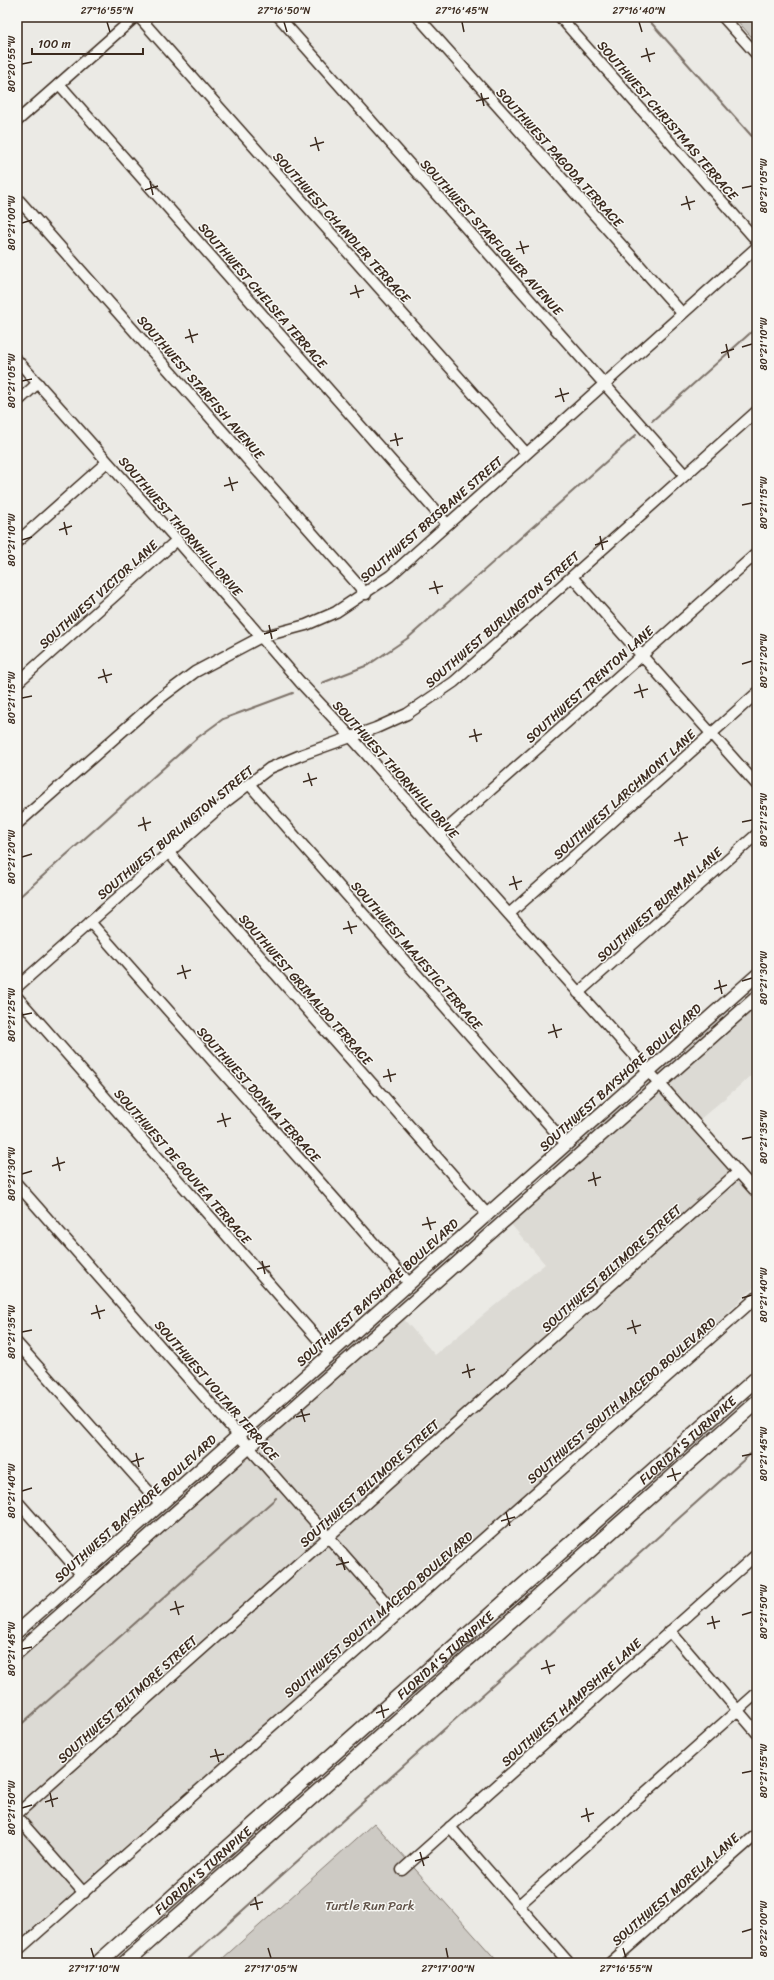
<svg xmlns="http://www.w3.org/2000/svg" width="774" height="1980" font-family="Sriracha,sans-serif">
  <rect width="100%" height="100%" fill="#ebeae5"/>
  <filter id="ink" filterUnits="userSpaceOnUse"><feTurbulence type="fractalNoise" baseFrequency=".025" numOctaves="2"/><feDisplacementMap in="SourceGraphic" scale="8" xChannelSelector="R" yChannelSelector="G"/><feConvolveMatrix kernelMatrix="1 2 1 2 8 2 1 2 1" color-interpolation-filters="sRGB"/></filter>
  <g filter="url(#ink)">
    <g fill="#dcdad4">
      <path d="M757,982V992L660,1078L655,1073Z"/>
      <path d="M757,1002V1071L699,1120L665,1084Z"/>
      <path d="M649,1079L654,1084L518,1202L519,1198L553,1168L555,1162Z"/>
      <path d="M659,1090L732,1172L329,1531L255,1447L402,1317L435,1355L545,1264L509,1222Z"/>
      <path d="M737,1178L757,1201V1285L615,1419L397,1609L334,1537Z"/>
      <path d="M392,1304L397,1311L250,1441L245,1435Z"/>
      <path d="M239,1441L244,1446L99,1574L100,1571L147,1528L149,1521Z"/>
      <path d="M249,1452L323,1536L17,1808V1658Z"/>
      <path d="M328,1542L391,1614L82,1884L21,1815Z"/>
      <path d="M17,1823L76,1890L17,1941Z"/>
    </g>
    <g fill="#cdcac4" stroke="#847a71">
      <path d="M734,17H757V43Z"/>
      <path d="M374,1823L499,1963H225L222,1959Z"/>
    </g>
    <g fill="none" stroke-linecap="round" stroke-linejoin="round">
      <g stroke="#7c7167" stroke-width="2">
        <path d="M646,17L757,142"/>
        <path d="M652,421L757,327"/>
        <path d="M322,683L368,665L408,638L636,435"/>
        <path d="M17,899L197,738L223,719L293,693"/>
        <path d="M17,1728L276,1498"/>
        <path d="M184,1963L757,1448"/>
      </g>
      <g stroke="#3b2a1e" stroke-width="13">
        <g id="minor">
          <path d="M139,17L526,453"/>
          <path d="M279,17L685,475"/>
          <path d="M418,17L682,313"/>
          <path d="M560,17L757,241"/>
          <path d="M723,17L757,55"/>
          <path d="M59,84L447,524"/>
          <path d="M17,121L135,17"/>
          <path d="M17,198L366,594"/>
          <path d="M17,360L177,540L300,682L352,738L757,1193"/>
          <path d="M17,402L38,383"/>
          <path d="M17,542L107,462"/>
          <path d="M572,577L757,785"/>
          <path d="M17,683L177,540"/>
          <path d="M249,784L566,1144"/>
          <path d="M17,824L159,699L195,672L261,637L306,625L336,612L390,576L757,247"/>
          <path d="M439,836L757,553"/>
          <path d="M169,853L487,1214"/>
          <path d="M509,914L757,693"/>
          <path d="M90,922L409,1283"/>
          <path d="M17,987L228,800L270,768L301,755L376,728L407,714L454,682L757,411"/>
          <path d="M578,993L757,834"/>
          <path d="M17,997L330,1353"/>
          <path d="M17,1184L396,1614"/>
          <path d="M17,1343L160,1504"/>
          <path d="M17,1501L81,1574"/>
          <path d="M670,1631L757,1733"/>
          <path d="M17,1814L738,1172"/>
          <path d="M17,1817L84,1893"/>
          <path d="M450,1827L569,1963"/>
          <path d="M402,1870L757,1554"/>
          <path d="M519,1905L757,1693"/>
          <path d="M17,1951L757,1297"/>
          <path d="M610,1963L757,1834"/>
        </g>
      </g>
      <g stroke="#3b2a1e" stroke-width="15">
        <g id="major">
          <path d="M17,1632L757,975"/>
          <path d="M17,1653L757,997"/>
        </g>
      </g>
      <g stroke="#3b2a1e" stroke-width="17">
        <g id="highway">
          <path id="s1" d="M98,1963L757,1378"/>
          <path d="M125,1963L757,1402"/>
        </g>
      </g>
      <use href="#minor" stroke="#f6f6f2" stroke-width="10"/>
      <use href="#major" stroke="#f6f6f2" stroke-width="12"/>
      <use href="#highway" stroke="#f6f6f2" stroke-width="14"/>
    </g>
  </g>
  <path fill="none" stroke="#3b2a1e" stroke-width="1.5" d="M107,22L110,32M284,22L287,32M462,22L464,32M639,22L642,32M646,48L650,62M641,57L655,53M22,64L32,62M481,93L484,106M476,101L489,98M315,137L319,151M310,146L324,142M150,181L153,195M742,188L752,186M145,190L158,186M686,196L690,210M681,205L695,201M22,223L32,220M520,241L524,254M516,249L529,246M355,285L359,298M350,294L364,290M189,329L193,343M185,338L198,334M726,344L729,358M742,347L752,344M721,353L734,349M22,381L32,379M560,388L564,402M555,397L569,393M395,433L398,446M390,441L403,438M229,477L233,491M224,486L238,482M742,505L752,503M64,522L67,535M59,530L72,526M600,536L603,550M22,540L32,537M595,545L608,541M434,581L438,594M429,589L443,586M269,625L272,639M264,634L277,630M742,664L752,661M103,669L107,683M98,678L112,674M639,684L643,698M634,693L648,689M22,698L32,696M474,729L477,742M469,737L482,734M308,773L312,786M303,782L317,778M143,817L146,831M742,822L752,820M138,826L151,822M679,832L683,846M674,841L688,837M22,857L32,854M513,876L517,890M509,885L522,881M348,921L352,934M343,929L357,926M182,965L186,979M177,974L191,970M719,980L722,994M742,981L752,978M714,989L727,985M22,1015L32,1013M553,1024L557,1038M548,1033L562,1029M388,1069L391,1082M383,1077L396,1074M222,1113L226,1127M217,1122L231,1118M742,1139L752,1137M57,1157L60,1171M52,1166L65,1162M593,1172L596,1186M22,1174L32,1171M588,1181L601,1177M427,1217L431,1230M422,1225L436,1222M262,1261L265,1274M257,1269L270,1266M742,1298L752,1295M96,1305L100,1319M91,1314L105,1310M632,1320L636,1334M627,1329L641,1325M22,1332L32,1330M467,1364L470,1378M462,1373L475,1369M301,1409L305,1422M296,1417L310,1414M136,1453L139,1467M742,1456L752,1454M131,1462L144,1458M672,1468L676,1481M667,1477L681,1473M22,1491L32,1488M506,1512L510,1526M501,1521L515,1517M341,1557L345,1570M336,1565L349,1562M175,1601L179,1615M170,1610L184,1606M742,1615L752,1612M712,1616L715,1629M707,1624L720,1621M22,1649L32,1647M546,1660L550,1674M541,1669L555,1665M381,1705L384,1718M376,1713L389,1709M215,1749L219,1762M210,1757L224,1754M742,1773L752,1771M50,1793L53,1807M45,1802L58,1798M22,1808L32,1805M586,1808L589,1822M581,1817L594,1813M420,1852L424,1866M415,1861L429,1857M255,1897L258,1910M250,1905L263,1902M742,1932L752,1929M91,1948L94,1958M268,1948L271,1958M446,1948L448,1958M623,1948L626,1958"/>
  <g text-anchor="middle" stroke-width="3" stroke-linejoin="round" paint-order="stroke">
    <g font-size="13" fill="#3b2a1e" stroke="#f6f6f2">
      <text transform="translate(668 120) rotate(49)" y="5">SOUTHWEST CHRISTMAS TERRACE</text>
      <text transform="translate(560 157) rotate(48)" y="5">SOUTHWEST PAGODA TERRACE</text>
      <text transform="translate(342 227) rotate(48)" y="5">SOUTHWEST CHANDLER TERRACE</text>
      <text transform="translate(492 237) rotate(48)" y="5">SOUTHWEST STARFLOWER AVENUE</text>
      <text transform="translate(263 295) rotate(49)" y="5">SOUTHWEST CHELSEA TERRACE</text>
      <text transform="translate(201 387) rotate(49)" y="5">SOUTHWEST STARFISH AVENUE</text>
      <text transform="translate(431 519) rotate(-41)" y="5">SOUTHWEST BRISBANE STREET</text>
      <text transform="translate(181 526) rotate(49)" y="5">SOUTHWEST THORNHILL DRIVE</text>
      <text transform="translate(98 594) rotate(-42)" y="5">SOUTHWEST VICTOR LANE</text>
      <text transform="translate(502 619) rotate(-41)" y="5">SOUTHWEST BURLINGTON STREET</text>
      <text transform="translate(589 684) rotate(-42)" y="5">SOUTHWEST TRENTON LANE</text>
      <text transform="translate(396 769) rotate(48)" y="5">SOUTHWEST THORNHILL DRIVE</text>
      <text transform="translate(624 794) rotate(-42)" y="5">SOUTHWEST LARCHMONT LANE</text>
      <text transform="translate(175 832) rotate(-40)" y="5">SOUTHWEST BURLINGTON STREET</text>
      <text transform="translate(659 904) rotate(-42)" y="5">SOUTHWEST BURMAN LANE</text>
      <text transform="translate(417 955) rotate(49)" y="5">SOUTHWEST MAJESTIC TERRACE</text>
      <text transform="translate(306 989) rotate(49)" y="5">SOUTHWEST GRIMALDO TERRACE</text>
      <text transform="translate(620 1077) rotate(-42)" y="5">SOUTHWEST BAYSHORE BOULEVARD</text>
      <text transform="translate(259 1094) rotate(48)" y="5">SOUTHWEST DONNA TERRACE</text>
      <text transform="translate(183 1166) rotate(49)" y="5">SOUTHWEST DE GOUVEA TERRACE</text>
      <text transform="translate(611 1268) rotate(-42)" y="5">SOUTHWEST BILTMORE STREET</text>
      <text transform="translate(377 1292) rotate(-42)" y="5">SOUTHWEST BAYSHORE BOULEVARD</text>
      <text transform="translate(217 1390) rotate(49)" y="5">SOUTHWEST VOLTAIR TERRACE</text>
      <text transform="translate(621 1400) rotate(-41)" y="5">SOUTHWEST SOUTH MACEDO BOULEVARD</text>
      <text dy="5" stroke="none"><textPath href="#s1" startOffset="788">FLORIDA'S TURNPIKE</textPath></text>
      <text transform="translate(369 1483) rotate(-42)" y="5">SOUTHWEST BILTMORE STREET</text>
      <text transform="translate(135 1508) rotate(-42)" y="5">SOUTHWEST BAYSHORE BOULEVARD</text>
      <text transform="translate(378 1614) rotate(-41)" y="5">SOUTHWEST SOUTH MACEDO BOULEVARD</text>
      <text dy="5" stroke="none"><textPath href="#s1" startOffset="464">FLORIDA'S TURNPIKE</textPath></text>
      <text transform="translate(127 1699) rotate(-42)" y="5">SOUTHWEST BILTMORE STREET</text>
      <text transform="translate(571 1702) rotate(-42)" y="5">SOUTHWEST HAMPSHIRE LANE</text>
      <text dy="5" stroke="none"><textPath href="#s1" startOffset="140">FLORIDA'S TURNPIKE</textPath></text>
      <text transform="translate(675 1889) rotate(-41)" y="5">SOUTHWEST MORELIA LANE</text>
    </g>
    <g font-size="13" fill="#605248" stroke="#f6f6f2">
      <text x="370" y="1910">Turtle Run Park</text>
    </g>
  </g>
  <rect width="774" height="1980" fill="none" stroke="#f6f6f2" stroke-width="44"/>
  <path d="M32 48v6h111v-6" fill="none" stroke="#3b2a1e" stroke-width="2"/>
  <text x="38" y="48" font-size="12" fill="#3b2a1e" stroke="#f6f6f2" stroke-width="3" paint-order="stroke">100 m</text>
  <rect x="22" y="22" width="730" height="1936" fill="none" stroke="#3b2a1e" stroke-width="1.5"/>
  <g font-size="10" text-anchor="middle" fill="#3b2a1e">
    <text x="107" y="14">27°16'55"N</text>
    <text x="284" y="14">27°16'50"N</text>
    <text x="462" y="14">27°16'45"N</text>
    <text x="639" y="14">27°16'40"N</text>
    <text transform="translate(11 64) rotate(-90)" y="4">80°20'55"W</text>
    <text transform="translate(763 186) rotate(-90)" y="4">80°21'05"W</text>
    <text transform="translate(11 223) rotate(-90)" y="4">80°21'00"W</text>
    <text transform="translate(763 344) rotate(-90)" y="4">80°21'10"W</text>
    <text transform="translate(11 381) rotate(-90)" y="4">80°21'05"W</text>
    <text transform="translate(763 503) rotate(-90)" y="4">80°21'15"W</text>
    <text transform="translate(11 540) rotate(-90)" y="4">80°21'10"W</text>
    <text transform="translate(763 661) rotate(-90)" y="4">80°21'20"W</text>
    <text transform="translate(11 698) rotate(-90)" y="4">80°21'15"W</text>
    <text transform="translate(763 820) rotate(-90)" y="4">80°21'25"W</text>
    <text transform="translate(11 857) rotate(-90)" y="4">80°21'20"W</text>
    <text transform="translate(763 978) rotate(-90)" y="4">80°21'30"W</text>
    <text transform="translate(11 1015) rotate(-90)" y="4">80°21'25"W</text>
    <text transform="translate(763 1137) rotate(-90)" y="4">80°21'35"W</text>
    <text transform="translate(11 1174) rotate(-90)" y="4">80°21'30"W</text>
    <text transform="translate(763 1295) rotate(-90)" y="4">80°21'40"W</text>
    <text transform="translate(11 1332) rotate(-90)" y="4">80°21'35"W</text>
    <text transform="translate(763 1454) rotate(-90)" y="4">80°21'45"W</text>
    <text transform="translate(11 1491) rotate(-90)" y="4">80°21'40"W</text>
    <text transform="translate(763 1612) rotate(-90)" y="4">80°21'50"W</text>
    <text transform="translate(11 1649) rotate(-90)" y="4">80°21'45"W</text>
    <text transform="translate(763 1771) rotate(-90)" y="4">80°21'55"W</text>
    <text transform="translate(11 1808) rotate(-90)" y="4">80°21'50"W</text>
    <text transform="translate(763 1929) rotate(-90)" y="4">80°22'00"W</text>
    <text x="94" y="1972">27°17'10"N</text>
    <text x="271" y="1972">27°17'05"N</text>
    <text x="448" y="1972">27°17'00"N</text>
    <text x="626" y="1972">27°16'55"N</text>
  </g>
</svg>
